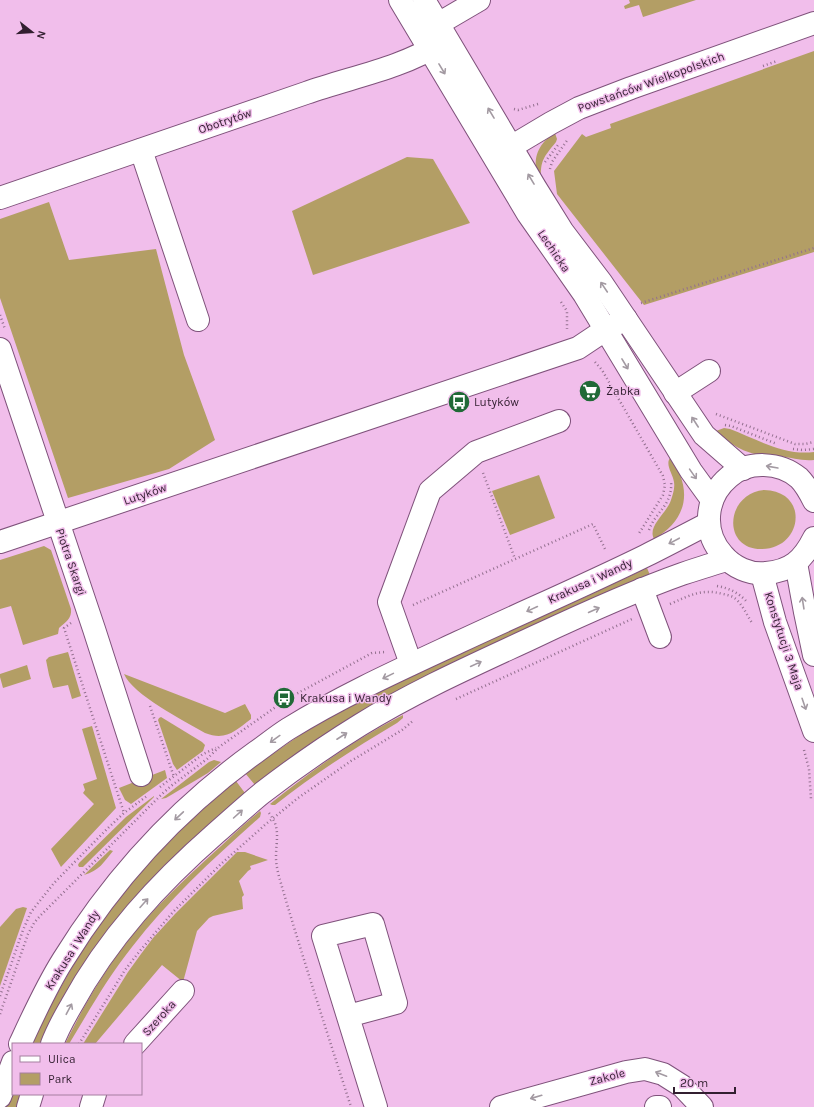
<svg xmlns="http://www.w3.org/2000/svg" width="814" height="1107" font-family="Karla,sans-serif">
  <rect width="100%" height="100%" fill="#f1beeb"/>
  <g fill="#b39e65">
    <path d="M629,0H696L643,17L639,5L625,9L624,6L630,3Z"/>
    <path d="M814,51V252L644,305L557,194L554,171L582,134L586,137L611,128L610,124Z"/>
    <path d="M555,133L557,139L556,142C544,157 540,160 541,180C539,176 537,172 536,168C534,152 543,140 555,133Z"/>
    <path d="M407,157L433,159L470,223L313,275L292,211Z"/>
    <path d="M49,202L69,260L156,249L184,355L215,440L169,469L68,498L0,298V219Z"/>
    <path d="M724,428L730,429C756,439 785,456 814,452V460C801,461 793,458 780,456C775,456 770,456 765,456C746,454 729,444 716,431Z"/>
    <path d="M670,458C673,464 677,469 680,475C691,502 679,525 654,539C647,526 667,513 671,500C673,494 675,488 674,482C673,474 665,465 670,458Z"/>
    <path d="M539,475L555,518L510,535L492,491Z"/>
    <path d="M764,490C810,491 803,549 761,549C722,549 725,494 764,490Z"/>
    <path d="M44,546L51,550L71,609C72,618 66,622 59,628L58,634L23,645L11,606L0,609V560Z"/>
    <path d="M647,568L650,575L255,785L245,773L303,733L353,704L402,680L585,597Z"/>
    <path d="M68,652L81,696L72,699L68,685L53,688L49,675L46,660L49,657Z"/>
    <path d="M27,665L31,679L3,688L0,677V674Z"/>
    <path d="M124,674L225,713L245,704L251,715V719C235,731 226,741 205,733C184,721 132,694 124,674Z"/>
    <path d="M403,715V718L397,723C355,748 314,774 275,805H272L270,804C311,771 355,739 403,715Z"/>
    <path d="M161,717L202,742L205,745L203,751L177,770L173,764L158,720L159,718Z"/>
    <path d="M92,726L116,808L61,867L51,849L94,804L83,793L85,790L83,784L97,779L82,729Z"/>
    <path d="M214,760L221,762L208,773L166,798L161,799L209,762Z"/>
    <path d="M165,770L167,778L131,804L125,800L119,788Z"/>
    <path d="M236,781L245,793C209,826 170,858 137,895C97,939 65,990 40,1044H32C58,988 89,935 128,887C160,848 197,813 236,781Z"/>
    <path d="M154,796V797L83,867H79L78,865L79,863L126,817Z"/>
    <path d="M260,811L261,813L260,817C215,857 169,899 132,947C108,977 89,1011 69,1044H65C83,1007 104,971 130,938C154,908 182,882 210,856C227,841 243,825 260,811Z"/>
    <path d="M110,850L113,851C104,862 99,871 84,875Z"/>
    <path d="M237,852H245L268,860L250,866L251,869L248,871L239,881L244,895L242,897L243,909L213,916L209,918L197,931L183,982L162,965L95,1044H83L128,972L141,954L153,938L175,914Z"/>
    <path d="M23,907L27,908L0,986V927L16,909Z"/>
    <path d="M13,1089V1094H21L16,1107H6Z"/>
  </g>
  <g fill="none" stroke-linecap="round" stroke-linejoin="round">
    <g stroke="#7f527b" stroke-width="24">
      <g id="minor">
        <path d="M400,0L528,214L584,294L691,471L712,500"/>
        <path d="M424,0L535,187L563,232L601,282L704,435L743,469"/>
        <path d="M438,24L479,0"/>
        <path d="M141,150L198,320"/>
        <path d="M499,154L551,123L579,108L631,88L814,23"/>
        <path d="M0,198C102,164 204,129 306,93C351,77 400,69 441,43"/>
        <path d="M0,349L94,629L141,775"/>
        <path d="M675,393L709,371"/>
        <path d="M814,501C810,493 806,485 799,478C780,462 748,460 729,477C705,497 702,532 723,555C733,567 750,575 766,573C791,571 803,560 814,538"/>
        <path d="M0,542L578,348L605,330L626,319"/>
        <path d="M796,563L805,612L814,655"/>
        <path d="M762,574L775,622L814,731"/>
        <path d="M642,589L660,637"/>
        <path d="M411,664L389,602L430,491L476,452L559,421"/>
        <path d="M348,1016L396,1003L373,924L323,936L376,1107"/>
        <path d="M20,1044C33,1016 46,987 63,960C113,879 178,808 256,752C266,745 277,736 288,729C343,695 401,669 459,642C521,613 584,586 645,556C667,545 688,534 709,523"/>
        <path d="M52,1044C57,1031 64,1018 71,1006C108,938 159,883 216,833C231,820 246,806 262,793C293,769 326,746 360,725C415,691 474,665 532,638C581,615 631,592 682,574C697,569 712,564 727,560"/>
        <path d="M135,1044L183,991"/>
        <path d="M0,1097L13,1062"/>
        <path d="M28,1107L32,1094"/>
        <path d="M91,1107L95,1094"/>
        <path d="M501,1107L626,1072L645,1069L663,1074L682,1086L702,1107"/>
        <path d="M656,1107H660"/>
      </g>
    </g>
    <g stroke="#93708f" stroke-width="2.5" stroke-dasharray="1 3" stroke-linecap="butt">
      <path d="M763,66L777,61"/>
      <path d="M514,109L518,110L538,104"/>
      <path d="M545,162L558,145"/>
      <path d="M550,169L552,162L568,139"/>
      <path d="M561,302L567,311V329"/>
      <path d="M641,303L814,248"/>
      <path d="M0,315L5,329"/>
      <path d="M595,362L602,370L663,476L665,485L663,495L638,535"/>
      <path d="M716,414L795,444H805L814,442"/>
      <path d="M725,425L731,426L777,444"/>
      <path d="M793,449L803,450L814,449"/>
      <path d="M483,473L515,559"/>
      <path d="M649,530C656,511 673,505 671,481"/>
      <path d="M717,586C729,588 739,593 747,602"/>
      <path d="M670,604C689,596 701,588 723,594C728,595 733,596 737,600C743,606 747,615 752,623"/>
      <path d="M413,605L593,524L606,551"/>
      <path d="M71,623L64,628L124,813"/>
      <path d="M456,699L632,619"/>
      <path d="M150,706L174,777"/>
      <path d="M804,750L809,769L811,799"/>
      <path d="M160,787L203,754L216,748"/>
      <path d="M269,813C281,828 276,839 276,857C276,865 278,873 280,880C302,956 327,1032 351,1107"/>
      <path d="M0,996L23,930L31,912L54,883L109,827L124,813L147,796"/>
      <path d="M0,1014L28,934L34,923L40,916L162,794L171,786L207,759L219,747L287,699L372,653L385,652"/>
      <path d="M79,1044L125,970L139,952L173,912L221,864L266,824L298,798L351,761L402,730L414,720"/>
    </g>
    <use href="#minor" stroke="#fff" stroke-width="22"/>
  </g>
  <defs><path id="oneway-shaft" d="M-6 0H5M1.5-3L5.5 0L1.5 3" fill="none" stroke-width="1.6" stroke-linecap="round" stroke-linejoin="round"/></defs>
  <g stroke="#a39aa2">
    <use href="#oneway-shaft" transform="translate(442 69) rotate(59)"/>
    <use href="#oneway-shaft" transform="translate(491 113) rotate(-121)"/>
    <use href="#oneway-shaft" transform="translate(531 179) rotate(-121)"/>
    <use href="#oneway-shaft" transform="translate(604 287) rotate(-124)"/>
    <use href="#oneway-shaft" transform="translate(625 364) rotate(59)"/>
    <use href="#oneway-shaft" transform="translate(695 422) rotate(-123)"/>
    <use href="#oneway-shaft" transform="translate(772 467) rotate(-170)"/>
    <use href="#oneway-shaft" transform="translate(693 474) rotate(55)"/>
    <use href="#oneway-shaft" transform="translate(674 541) rotate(152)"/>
    <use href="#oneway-shaft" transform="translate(803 603) rotate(-99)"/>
    <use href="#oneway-shaft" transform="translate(532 609) rotate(155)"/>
    <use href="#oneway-shaft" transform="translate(594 610) rotate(-24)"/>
    <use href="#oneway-shaft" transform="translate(476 664) rotate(-25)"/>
    <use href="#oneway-shaft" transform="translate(388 676) rotate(154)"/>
    <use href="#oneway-shaft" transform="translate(804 704) rotate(71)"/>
    <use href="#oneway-shaft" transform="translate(342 736) rotate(-33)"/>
    <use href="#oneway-shaft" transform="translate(275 739) rotate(144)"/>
    <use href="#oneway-shaft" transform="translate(238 814) rotate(-42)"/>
    <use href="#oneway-shaft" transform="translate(179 816) rotate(137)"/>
    <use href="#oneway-shaft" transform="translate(144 903) rotate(-48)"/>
    <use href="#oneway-shaft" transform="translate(69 1009) rotate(-62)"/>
    <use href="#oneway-shaft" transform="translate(661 1074) rotate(-159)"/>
    <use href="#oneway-shaft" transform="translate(536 1097) rotate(164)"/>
  </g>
  <defs>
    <g id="supermarket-disc" transform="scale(1.15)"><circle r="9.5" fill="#206937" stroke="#f1beeb"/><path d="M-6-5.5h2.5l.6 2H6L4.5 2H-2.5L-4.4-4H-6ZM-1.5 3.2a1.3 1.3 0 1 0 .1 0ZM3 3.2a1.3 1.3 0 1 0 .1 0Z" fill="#fff"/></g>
    <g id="bus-disc" transform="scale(1.15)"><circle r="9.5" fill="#206937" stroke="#f1beeb"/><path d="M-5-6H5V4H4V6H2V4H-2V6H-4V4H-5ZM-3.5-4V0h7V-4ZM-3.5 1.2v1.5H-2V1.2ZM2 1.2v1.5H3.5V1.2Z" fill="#fff"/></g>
  </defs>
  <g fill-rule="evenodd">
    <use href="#supermarket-disc" x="590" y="391"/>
    <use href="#bus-disc" x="459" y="402"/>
    <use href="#bus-disc" x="284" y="698"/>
  </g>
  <g text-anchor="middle" stroke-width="3" stroke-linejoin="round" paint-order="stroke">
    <g font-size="12" fill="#321f30" stroke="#f1beeb">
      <text transform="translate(651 82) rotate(-20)" y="4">Powstańców Wielkopolskich</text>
      <text transform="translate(225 121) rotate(-19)" y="4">Obotrytów</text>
      <text transform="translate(554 251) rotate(56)" y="4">Lechicka</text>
      <text transform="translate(145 494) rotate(-19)" y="4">Lutyków</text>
      <text transform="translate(71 562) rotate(71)" y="4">Piotra Skargi</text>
      <text transform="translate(590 581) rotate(-25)" y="4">Krakusa i Wandy</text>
      <text transform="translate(784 641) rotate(72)" y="4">Konstytucji 3 Maja</text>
      <text transform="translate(72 950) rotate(-58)" y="4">Krakusa i Wandy</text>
      <text transform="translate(159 1018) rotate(-48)" y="4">Szeroka</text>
      <text transform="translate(607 1077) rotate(-15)" y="4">Zakole</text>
    </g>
    <g font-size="12" fill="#321f30" stroke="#f1beeb" text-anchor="start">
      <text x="606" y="395">Żabka</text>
      <text x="474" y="406">Lutyków</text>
      <text x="300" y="702">Krakusa i Wandy</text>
    </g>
  </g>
  <rect x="12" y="1043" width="130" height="52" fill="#f1beeb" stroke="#a57ea0"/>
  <rect x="20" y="1056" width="20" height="6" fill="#ffffff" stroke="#a57ea0"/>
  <text x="48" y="1063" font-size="12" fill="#321f30">Ulica</text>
  <rect x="20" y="1073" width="20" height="12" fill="#b39e65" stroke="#a57ea0"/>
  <text x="48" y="1083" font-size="12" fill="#321f30">Park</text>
  <g transform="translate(32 32) rotate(107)" stroke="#f1beeb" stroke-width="3" paint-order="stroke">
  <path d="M0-3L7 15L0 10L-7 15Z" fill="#321f30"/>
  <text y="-6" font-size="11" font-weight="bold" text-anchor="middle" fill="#321f30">N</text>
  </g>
  <path d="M674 1087v6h61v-6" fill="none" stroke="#321f30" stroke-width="2"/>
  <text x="680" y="1087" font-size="12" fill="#321f30" stroke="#f1beeb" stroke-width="3" paint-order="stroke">20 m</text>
</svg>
